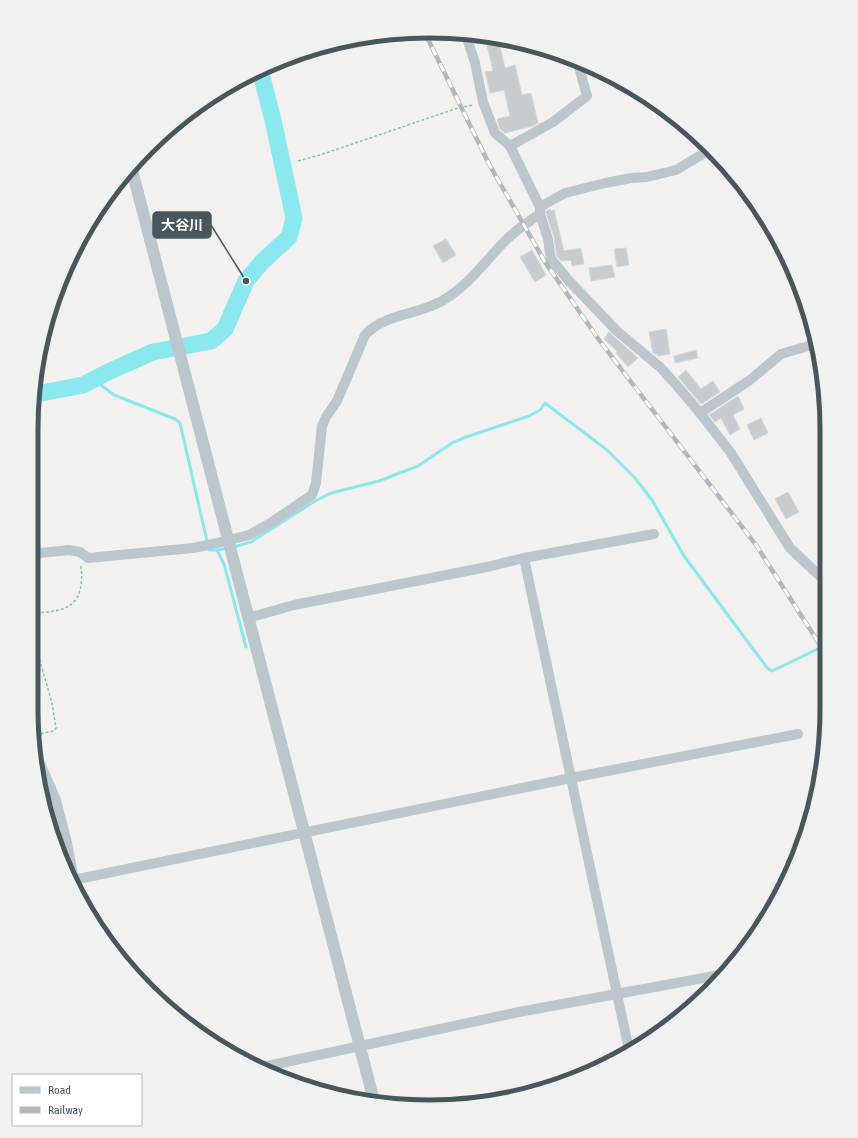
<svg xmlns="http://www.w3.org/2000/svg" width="858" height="1138" font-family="'Asap Condensed','Noto Sans JP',sans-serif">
  <rect width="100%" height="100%" fill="#f3f0f0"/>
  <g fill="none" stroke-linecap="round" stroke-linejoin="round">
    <g stroke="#8be8ee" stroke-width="3">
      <path d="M93,379L114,395L175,419L180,423L209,550H217L224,564L246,647"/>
      <path d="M233,547L251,542L315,501L331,493L379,481L418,466L452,443L466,437L529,416L540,410L545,403L607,450L635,478L652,500L684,556L768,669L772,671L824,646"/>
      <path d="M217,550L228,548"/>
    </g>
    <path stroke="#8be8ee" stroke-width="17" d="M34,393H42L83,385L110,371L153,352L211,341L225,329L246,281L262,262L289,237L294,218L273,120L260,70"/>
  </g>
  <g fill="#c7ccd0" stroke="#d4d7dc">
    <path d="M499,42L505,68L515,65L522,95L531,93L538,123L533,126L505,133L500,129L497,119L510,116L504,90L490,93L485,72L493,71L487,45Z"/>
    <path d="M550,209L551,211L554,210L564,251L581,248L584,264L572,266L571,260L561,261L557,256L554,237L546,213V211Z"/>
    <path d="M446,239L456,255L443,263L433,246Z"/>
    <path d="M626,248L629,265L617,267L614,249Z"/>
    <path d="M532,250L546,275L535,282L520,257Z"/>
    <path d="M612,265L615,277L591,281L589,268Z"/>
    <path d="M666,329L670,354L658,356V354H655L653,353L649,332Z"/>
    <path d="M609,332L638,358L628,367L616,353L617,351L604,339Z"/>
    <path d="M696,350L698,358L675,363L674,356Z"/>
    <path d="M686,370L701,389L713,381L720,392L701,404L678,377Z"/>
    <path d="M738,396L744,409L733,415L740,429L730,435L721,418L715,422L709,415Z"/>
    <path d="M761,418L768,433L754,440L747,425Z"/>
    <path d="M788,492L799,512L786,519L775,499Z"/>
  </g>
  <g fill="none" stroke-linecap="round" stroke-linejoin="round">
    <g stroke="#76cf95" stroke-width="1.5" stroke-dasharray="3 2" stroke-linecap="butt">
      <path d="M298,161L320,155L458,108L473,105"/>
      <path d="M31,613C68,612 85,606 81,566"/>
      <path d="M31,615L39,658L52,703L56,728L54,731L34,735"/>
    </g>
    <g stroke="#bcc7cd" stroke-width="10">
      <path d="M466,35L475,63L483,102L495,133L510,146L540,207V214L548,239L551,259L569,281L617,331L661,368L678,387L700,413L731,453L790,548L824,580"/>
      <path d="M510,146L553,122L587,96L577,60"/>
      <path d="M540,207L565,193L605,183L631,178L647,177L676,170L711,149"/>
      <path d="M700,413L750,380L781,354L815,344"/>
      <path d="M31,554L69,550L80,552L88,558L193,548L213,544L249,535L272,522L312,495L316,483L322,426L326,417L337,401L365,335C384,314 416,315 440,302C467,288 485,261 506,240C516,230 528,222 540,214"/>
      <path d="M524,558L629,1050"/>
      <path d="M248,618L294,605L487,567L524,558L654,534"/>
      <path d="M37,756L56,800L67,843L75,885"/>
      <path d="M73,880L571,778L798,734"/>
      <path d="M258,1068L519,1012L725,974"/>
    </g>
    <path stroke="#bcc7cd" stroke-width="12" d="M131,166L374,1101"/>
    <g stroke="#b2b7bb" stroke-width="4.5">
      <path id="rail" d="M424,31L489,164L545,262L599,340L756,545L824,651"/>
    </g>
    <use href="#rail" stroke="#fff" stroke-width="3" stroke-dasharray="9" stroke-linecap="butt"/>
  </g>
  <path d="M0 0H858V1138H0ZM429 38H429A391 391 0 0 1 820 429V709A391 391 0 0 1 429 1100H429A391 391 0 0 1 38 709V429A391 391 0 0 1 429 38Z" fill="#f0f2f2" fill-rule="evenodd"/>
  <path fill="none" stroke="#48575e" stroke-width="5" d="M429 38H429A391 391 0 0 1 820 429V709A391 391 0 0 1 429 1100H429A391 391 0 0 1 38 709V429A391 391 0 0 1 429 38Z"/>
  <path fill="none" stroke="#48575e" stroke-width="1.5" d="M246 281L211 225"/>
  <circle fill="#48575e" stroke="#fff" stroke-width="1.5" cx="246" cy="281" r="4"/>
  <rect fill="#48575e" stroke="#48575e" stroke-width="1.5" x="153" y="212" width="58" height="26" rx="4"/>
  <g font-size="14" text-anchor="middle" font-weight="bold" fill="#fff">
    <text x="182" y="230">大谷川</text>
  </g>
  <rect x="12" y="1074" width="130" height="52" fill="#ffffff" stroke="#b6bcbf"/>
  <rect x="20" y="1087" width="20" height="6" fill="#bcc7cd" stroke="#b6bcbf"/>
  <text x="48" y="1094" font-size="12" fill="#48575e">Road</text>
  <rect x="20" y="1107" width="20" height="6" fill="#b2b7bb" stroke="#b6bcbf"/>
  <text x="48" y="1114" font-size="12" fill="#48575e">Railway</text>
</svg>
